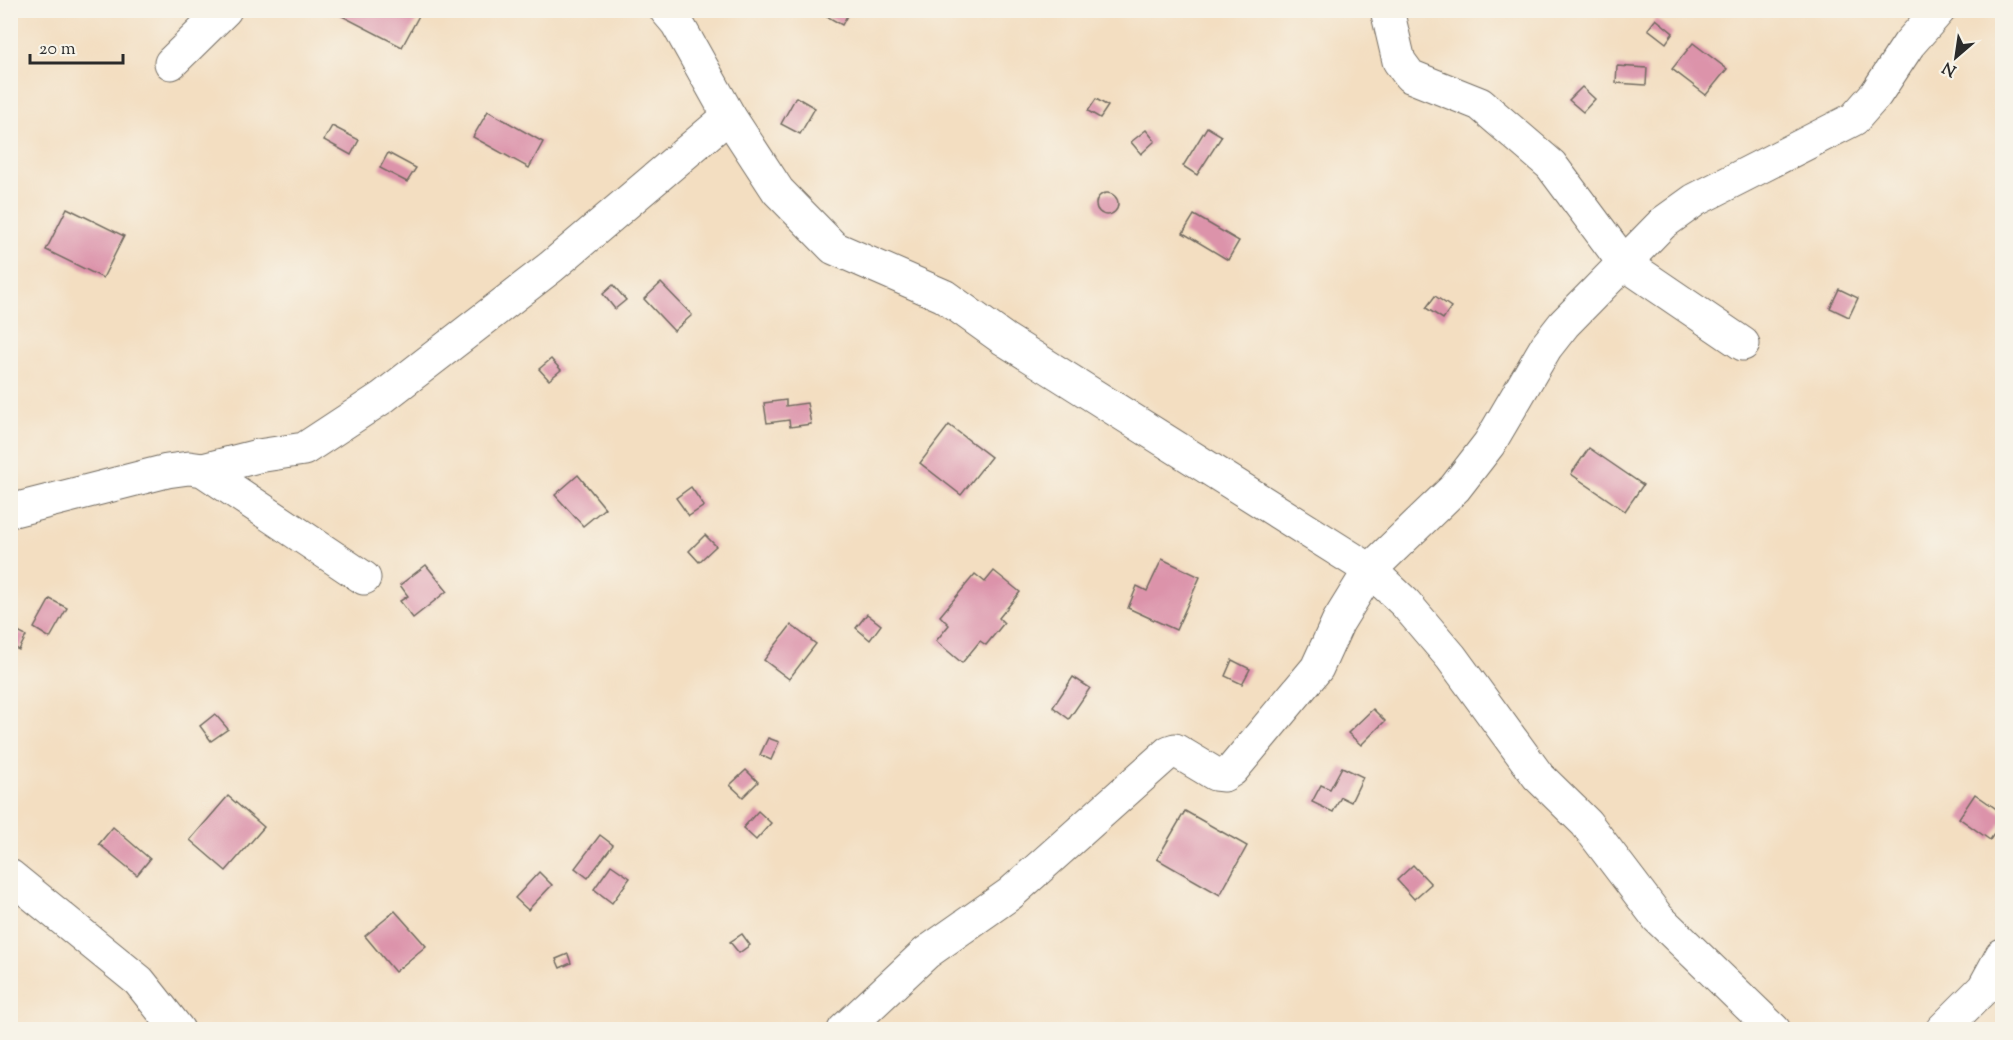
<svg xmlns="http://www.w3.org/2000/svg" width="2013" height="1040" font-family="'Sorts Mill Goudy',serif">
  <rect width="100%" height="100%" fill="#f7f3e8"/>
  <filter id="ink" filterUnits="userSpaceOnUse"><feTurbulence type="fractalNoise" baseFrequency=".0167" numOctaves="2"/><feDisplacementMap in="SourceGraphic" scale="12" xChannelSelector="R" yChannelSelector="G"/><feConvolveMatrix kernelMatrix="1 2 1 2 8 2 1 2 1" color-interpolation-filters="sRGB"/></filter>
  <filter id="wash" filterUnits="userSpaceOnUse"><feTurbulence type="fractalNoise" baseFrequency=".008" numOctaves="4" result="noise"/><feDisplacementMap in="SourceGraphic" scale="24" xChannelSelector="R" yChannelSelector="G"/><feGaussianBlur stdDeviation="1.35" result="paint"/><feColorMatrix in="noise" values="0 0 0 0 0 0 0 0 0 0 0 0 0 0 0 0 0 1.4 0 .05"/><feComposite in="paint" operator="in"/></filter>
  <g filter="url(#wash)">
    <rect width="100%" height="100%" fill="#f3dec1"/>
    <g id="blocks">
      <g fill="#dc93aa">
        <path d="M340,10H422L402,47L338,14Z"/>
        <path d="M816,10H850L842,25Z"/>
        <path d="M1656,19L1673,33L1666,43L1648,29Z"/>
        <path d="M1693,43L1727,69L1706,95L1672,69Z"/>
        <path d="M1617,66L1647,68L1646,85L1616,83Z"/>
        <path d="M1582,87L1595,99L1583,112L1569,100Z"/>
        <path d="M796,97L815,108L800,134L781,124Z"/>
        <path d="M1096,99L1108,106L1100,118L1088,111Z"/>
        <path d="M488,111L543,142L529,168L473,137Z"/>
        <path d="M332,126L359,140L351,155L324,140Z"/>
        <path d="M1207,127L1222,136L1197,175L1183,166Z"/>
        <path d="M1146,130L1155,141L1141,154L1131,142Z"/>
        <path d="M388,153L416,168L407,182L380,168Z"/>
        <circle cx="1107" cy="204" r="11"/>
        <path d="M67,208L124,236L103,278L46,250Z"/>
        <path d="M1194,215L1239,241L1228,260L1183,233Z"/>
        <path d="M661,283L692,315L674,331L644,299Z"/>
        <path d="M613,285L626,300L615,309L603,294Z"/>
        <path d="M1839,289L1858,298L1849,317L1830,308Z"/>
        <path d="M1435,296L1451,307L1443,319L1426,308Z"/>
        <path d="M551,359L561,370L549,380L539,369Z"/>
        <path d="M786,400V406L807,403L811,424L790,427L789,420L767,423L764,403Z"/>
        <path d="M949,425L991,457L961,495L920,463Z"/>
        <path d="M1589,448L1643,485L1625,511L1571,474Z"/>
        <path d="M578,475L605,508L583,526L555,495Z"/>
        <path d="M691,487L704,506L689,516L676,498Z"/>
        <path d="M705,535L716,546L699,562L689,551Z"/>
        <path d="M1162,559L1200,577L1176,630L1128,608L1137,586L1147,591Z"/>
        <path d="M426,565L447,591L413,618L400,601L408,596L400,585Z"/>
        <path d="M994,571L1020,592L999,618L1004,623L986,645L980,641L962,663L936,641L949,625L940,616L975,574L985,582Z"/>
        <path d="M50,599L67,608L50,638L34,628Z"/>
        <path d="M867,614L881,625L870,640L856,628Z"/>
        <path d="M791,625L816,644L789,679L764,660Z"/>
        <path d="M10,628L26,636L19,650L13,647L10,651Z"/>
        <path d="M1232,660L1250,669L1242,684L1225,676Z"/>
        <path d="M1073,677L1090,688L1069,719L1053,707Z"/>
        <path d="M1373,709L1385,721L1361,745L1348,733Z"/>
        <path d="M215,714L228,729L211,741L200,726Z"/>
        <path d="M768,738L779,742L771,760L760,755Z"/>
        <path d="M1342,767L1363,777L1351,802L1341,797L1333,812L1312,802L1321,785L1330,789Z"/>
        <path d="M746,770L758,782L743,797L730,785Z"/>
        <path d="M1975,794L2002,813V822L1990,840L1959,818Z"/>
        <path d="M228,796L264,827L226,871L190,840Z"/>
        <path d="M758,811L771,823L756,840L743,828Z"/>
        <path d="M1185,811L1247,846L1220,895L1157,859Z"/>
        <path d="M113,827L150,859L137,875L99,844Z"/>
        <path d="M600,835L613,845L588,878L575,868Z"/>
        <path d="M611,865L630,878L612,903L594,889Z"/>
        <path d="M1413,865L1431,884L1414,899L1397,880Z"/>
        <path d="M539,872L552,885L528,910L515,898Z"/>
        <path d="M395,911L426,946L395,972L365,936Z"/>
        <path d="M742,934L750,945L739,953L730,942Z"/>
        <path d="M568,954L571,963L560,968L556,959Z"/>
      </g>
    </g>
  </g>
  <g filter="url(#ink)">
    <use href="#blocks" fill-opacity="0" stroke="#716a60" stroke-width="1.5"/>
    <g fill="none" stroke-linecap="round" stroke-linejoin="round">
      <g stroke="#716a60" stroke-width="35">
        <g id="minor">
          <path d="M666,10L677,23L729,116L778,191L834,248L944,296L1004,339L1370,570L1405,603L1451,657L1538,776L1586,823L1658,918L1774,1030"/>
          <path d="M1387,10L1399,61L1410,76L1480,104L1551,165L1624,263L1743,344"/>
          <path d="M171,63L225,10"/>
          <path d="M203,470L258,456L304,449L383,397L551,267L729,116"/>
          <path d="M10,511L167,471L189,468L203,470L364,578"/>
          <path d="M10,876L139,981L178,1030"/>
          <path d="M844,1030L926,953L1010,894L1169,752L1175,750L1215,774L1224,775L1232,770L1317,668L1338,622L1370,570L1455,488L1489,444L1546,347L1564,324L1663,223L1695,200L1854,119L1876,94L1909,44L1939,10"/>
          <path d="M1942,1030L1984,988L2002,955"/>
        </g>
      </g>
      <use href="#minor" stroke="#fff" stroke-width="33"/>
    </g>
  </g>
  <rect width="2013" height="1040" fill="none" stroke="#f7f3e8" stroke-width="36"/>
  <g transform="translate(1956 57) rotate(209)" stroke="#f7f3e8" stroke-width="4.5" paint-order="stroke">
  <path d="M0-4.5L10 22L0 15L-10 22Z" fill="#2b2b2b"/>
  <text y="-9" font-size="16" font-weight="bold" text-anchor="middle" fill="#2b2b2b">N</text>
  </g>
  <path d="M30 54v9h93v-9" fill="none" stroke="#2b2b2b" stroke-width="3"/>
  <text x="39" y="54" font-size="18" fill="#2b2b2b" stroke="#f7f3e8" stroke-width="4.5" paint-order="stroke">20 m</text>
</svg>
